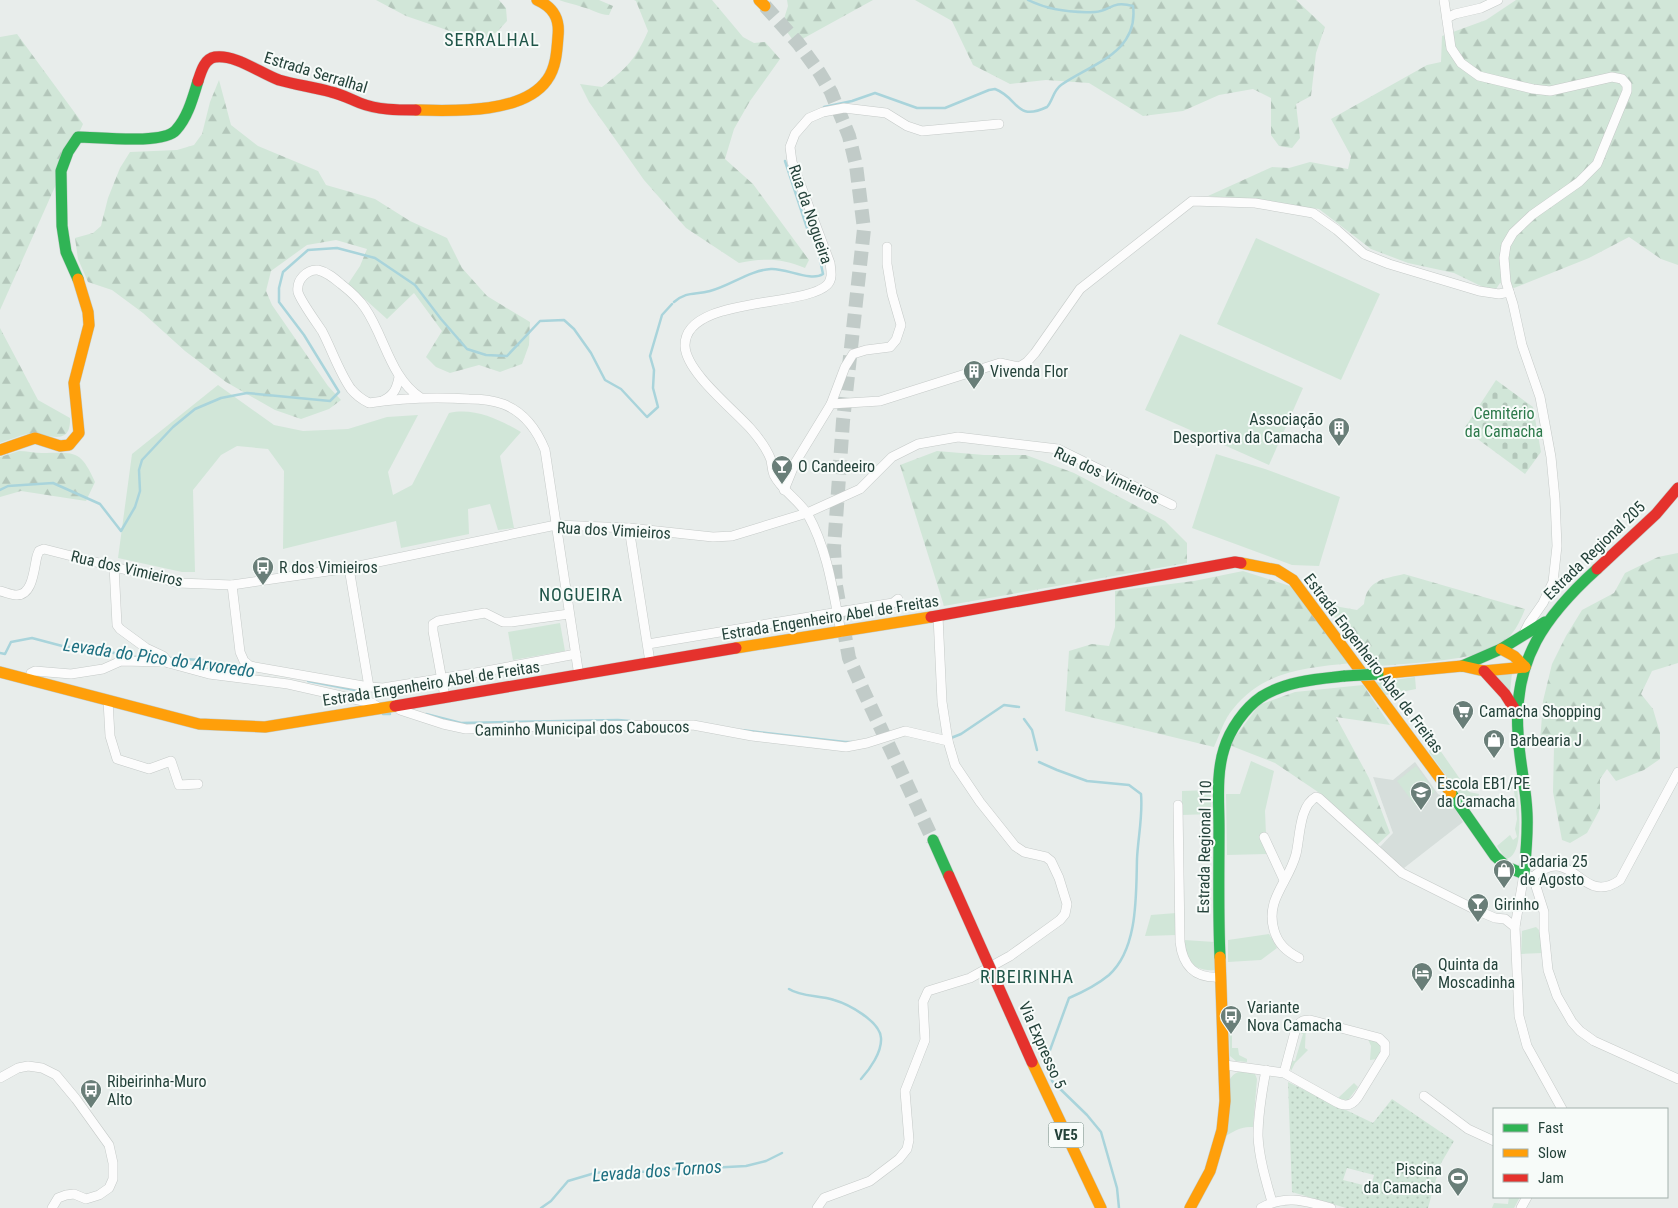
<svg xmlns="http://www.w3.org/2000/svg" width="1678" height="1208" font-family="'Roboto Condensed',sans-serif">
  <defs>
    <pattern id="forest-firs" width="22" height="20" patternUnits="userSpaceOnUse" patternTransform="scale(1.25)"><rect width="22" height="20" fill="#d1e6d8"/><path d="M5 1l3.5 6h-7zM16 11l3.5 6h-7z" fill="#b3c6ba"/></pattern>
    <pattern id="cemetery-stones" width="16" height="16" patternUnits="userSpaceOnUse" patternTransform="scale(1.25)"><rect width="16" height="16" fill="#d1e6d8"/><path d="M2 7V4a2 2 0 0 1 4 0v3zM10 15v-3a2 2 0 0 1 4 0v3z" fill="#b3c6ba"/></pattern>
    <pattern id="garden-dots" width="8" height="8" patternUnits="userSpaceOnUse" patternTransform="scale(1.25)"><rect width="8" height="8" fill="#d1e6d8"/><path d="M2 2h.1M6 6h.1" fill="none" stroke="#b3c6ba" stroke-width="1.8" stroke-linecap="round"/></pattern>
  </defs>
  <rect width="100%" height="100%" fill="#e8edeb"/>
  <path fill="#d6dedb" d="M1415,762L1438,794L1450,801L1463,822L1404,868L1379,848L1393,833L1373,777L1393,780Z"/>
  <g fill="#d1e6d8">
    <path d="M1256,238L1380,294L1341,380L1217,324Z"/>
    <path d="M1180,334L1303,388L1269,465L1145,410Z"/>
    <path d="M218,385L274,425L303,431L348,429L387,417L418,415L388,472L393,495L412,485L449,413C475,407 500,420 521,432L500,456L514,528L498,530L490,504L468,509L469,534L401,548L396,521L283,549L284,471L268,449L237,446L221,455L193,490L195,572H182L118,558L132,454Z"/>
    <path d="M1216,454L1265,469L1340,497L1319,566L1292,565L1192,528Z"/>
    <path d="M560,623L565,651L513,660L508,632Z"/>
    <path d="M1512,673L1510,692L1494,675Z"/>
    <path d="M1415,677L1416,689L1381,696L1372,683Z"/>
    <path d="M1435,743L1469,792L1479,794L1477,801L1468,806L1429,752L1430,745Z"/>
    <path d="M1251,761L1274,771L1265,811L1266,834L1262,836L1267,854L1227,855L1226,794H1240Z"/>
    <path d="M1416,766L1435,792L1416,806L1397,781Z"/>
    <path d="M1517,786C1518,803 1526,855 1506,859L1497,846L1510,835L1513,840L1517,837L1515,829L1517,819L1514,790L1511,789V787Z"/>
    <path d="M1211,790V814L1182,815V791Z"/>
    <path d="M1176,913V935L1145,936L1151,915Z"/>
    <path d="M1536,927L1540,931L1543,953L1521,954L1522,931Z"/>
    <path d="M1269,934L1277,948L1261,960L1228,962V940Z"/>
    <path d="M1184,940L1215,942L1216,969C1211,973 1190,967 1187,960C1184,955 1184,946 1184,940Z"/>
    <path d="M1306,1022L1305,1048L1308,1050L1295,1063L1291,1071L1289,1060L1295,1061L1303,1034L1298,1032L1300,1026Z"/>
    <path d="M1229,1032H1232V1048H1238L1239,1055L1247,1059V1062L1236,1061L1230,1056Z"/>
    <path d="M1368,1039L1378,1042C1383,1049 1382,1052 1377,1059L1370,1060L1371,1046Z"/>
    <path d="M1251,1071L1255,1074L1257,1079L1253,1127C1240,1126 1233,1132 1222,1138L1229,1081C1234,1071 1240,1071 1251,1071Z"/>
    <path d="M1354,1083L1358,1087L1348,1100L1337,1099Z"/>
    <path d="M1509,1197H1520L1514,1208H1492L1494,1203L1508,1204Z"/>
  </g>
  <g fill="url(#forest-firs)">
    <path d="M376,0H499L506,8L507,21L497,32L479,41L406,16Z"/>
    <path d="M559,0H599L613,6L609,15C599,15 592,9 582,7C574,4 567,3 559,0Z"/>
    <path d="M634,0H712L743,37L754,43L765,42L780,59L750,101L734,129L725,159L753,184L809,260L805,268C781,258 764,258 739,263L686,228L644,180L589,102L580,84L602,87C626,69 636,59 648,31L636,1Z"/>
    <path d="M787,0H873L795,43L782,25L788,6Z"/>
    <path d="M915,0H1296L1325,27L1316,53L1311,96L1296,104L1300,138L1292,148L1279,146L1271,135V98L1253,89L1219,95L1183,111L1143,116L1089,83L1046,80L1010,84L973,65L952,21Z"/>
    <path d="M1516,0H1678V265L1661,259L1629,237L1589,258L1514,288L1500,283L1496,289H1487L1454,273L1408,263L1371,249L1319,209L1208,196L1272,167L1289,168L1310,162L1348,169L1351,156L1331,119L1427,65L1441,62L1442,36L1486,20Z"/>
    <path d="M17,34L83,124L0,310V37Z"/>
    <path d="M219,80L231,125L258,146L318,171L326,185L375,199L410,221L447,238L462,268L487,296L530,322L529,345L522,364L500,372L479,365L450,373L436,367L426,357L442,331L414,293L387,319L348,284L360,266L367,249L336,240L307,245L271,271L266,291L272,305L328,386L341,400L329,409L301,419L275,410L226,382L185,351L143,313L112,290L88,282L78,259L75,238L93,233L101,226L108,198L120,168L130,152L177,150L194,145L202,134L210,102Z"/>
    <path d="M0,328L38,400L70,418C71,450 45,431 27,434C18,436 9,440 0,443Z"/>
    <path d="M19,451C26,451 35,453 42,453C75,453 80,449 95,482L86,501L21,491L0,497V457Z"/>
    <path d="M937,451L984,455H1026L1074,473L1165,521L1187,543V563L944,606L900,465Z"/>
    <path d="M1678,553V663L1652,671L1641,694L1653,709L1660,733V759L1644,770L1616,781L1607,769L1600,779V809L1587,833L1570,843L1562,840L1553,792L1554,747L1540,743L1543,701L1552,664L1566,636L1582,610L1614,593L1625,573L1658,557Z"/>
    <path d="M1243,571L1290,586L1351,663C1306,668 1264,670 1233,709C1224,719 1220,734 1214,747L1065,711L1069,651L1092,644L1109,646L1115,627V591L1194,581Z"/>
    <path d="M1404,574L1525,609C1520,622 1513,636 1501,644C1477,661 1410,663 1379,666L1318,599L1340,607L1357,610L1364,604C1367,580 1383,579 1404,574Z"/>
    <path d="M1363,685L1390,725L1336,717L1369,778L1390,833L1377,845L1321,794L1275,763L1229,745L1259,705L1295,692Z"/>
  </g>
  <path fill="url(#cemetery-stones)" d="M1496,380L1533,407L1541,452L1525,474L1464,429Z"/>
  <path fill="url(#garden-dots)" fill-rule="evenodd" d="M1288,1082L1373,1123L1392,1099L1454,1141L1440,1165L1428,1208H1346L1292,1192ZM1347,1168L1374,1175L1371,1187L1343,1180Z"/>
  <g fill="none" stroke-linecap="round" stroke-linejoin="round">
    <g stroke="#a9d4db" stroke-width="2.5">
      <path d="M824,107L852,101L875,93L917,108H945L989,90L995,89C1019,98 1015,122 1047,107C1053,100 1053,91 1061,85C1091,64 1139,53 1133,6C1111,0 1111,11 1095,12C1072,13 1048,10 1028,0"/>
      <path d="M674,302C687,291 695,295 710,291C730,286 750,270 771,269C786,268 811,282 823,274L818,250L807,228L785,161"/>
      <path d="M0,490L8,486L53,483L100,504L121,531L135,507L140,491L139,470L142,460L173,427L195,409L221,398L247,393L330,401L339,392L304,335L279,302V288L283,272L308,250L337,248L375,258L415,285L441,319L467,349L486,355L507,356L540,321L564,320L574,329L591,353L605,380L621,389L647,417L658,407L653,388L654,370L650,356L662,315L672,304"/>
      <path d="M0,653L5,654L11,642L32,638L66,647L93,646L123,656L139,657"/>
      <path d="M170,658L200,660L249,669"/>
      <path d="M308,681L355,690"/>
      <path d="M383,714H390"/>
      <path d="M426,714L461,723L618,720L630,721"/>
      <path d="M1024,719L1032,730L1037,750"/>
      <path d="M741,730L845,742H852"/>
      <path d="M951,738L961,734L1004,705L1019,707"/>
      <path d="M1039,762L1057,770L1087,781L1129,785L1141,794C1143,816 1138,837 1137,859C1136,896 1138,949 1109,975C1097,985 1083,992 1069,998L1046,1061L1052,1081L1087,1115L1101,1132L1117,1188L1119,1208"/>
      <path d="M789,989C801,997 820,995 834,1000C848,1004 880,1021 881,1038C882,1052 870,1069 861,1079"/>
      <path d="M541,1208L551,1201L568,1181L595,1173L614,1171L654,1172L698,1165L709,1168L746,1166L766,1161L782,1153"/>
    </g>
    <path stroke="#c1cbc8" stroke-width="14" stroke-dasharray="14 7" stroke-linecap="butt" d="M765,6L798,43L819,72L831,92L849,136L856,165L864,229L843,421L834,548L836,586L849,658L863,690L933,840"/>
    <g stroke="#c5cac8" stroke-width="10">
      <g id="street">
        <path d="M1444,0L1451,48L1461,63L1479,76L1533,89L1550,91L1612,77L1622,79L1627,85V91L1597,164L1579,182L1532,215L1513,233L1506,245L1504,258L1506,282L1513,304L1522,345L1540,397L1551,457L1555,499L1557,546L1553,582L1543,603L1529,623L1523,635"/>
        <path d="M1447,18L1455,14L1481,8L1498,0"/>
        <path d="M421,398C390,378 385,337 365,308C359,299 350,291 341,284C334,278 327,272 318,270C307,269 296,280 298,292C300,300 316,322 322,331C332,350 339,372 351,389C356,395 363,400 369,403C402,398 435,397 469,399C480,399 492,400 503,404C524,412 537,430 545,450L579,676"/>
        <path d="M384,400C394,395 397,388 399,377"/>
        <path d="M831,404L845,367L853,354L866,350L890,347L896,340L901,325L892,294L887,264V247"/>
        <path d="M784,490L795,463L831,404L880,401L1000,363L1019,367L1027,362L1035,353L1080,289L1192,201L1255,203L1313,213L1337,230L1364,254L1389,264L1479,291L1499,294L1509,292"/>
        <path d="M629,528L650,662"/>
        <path d="M114,566L117,625L120,629L146,648L163,656L169,663"/>
        <path d="M349,568L369,687"/>
        <path d="M232,585L240,652L244,661L250,666L369,687L383,688L481,672L576,654"/>
        <path d="M0,591C5,592 11,595 16,595C33,596 34,568 37,556L39,551L44,549L178,583L232,585L349,568L556,525L629,528L713,537L732,536L807,513L860,489L892,457L918,444L958,437L1058,449L1172,505"/>
        <path d="M841,632C833,592 828,551 808,515C799,500 782,491 774,475C772,470 772,465 771,460C767,449 758,437 750,428C733,409 686,372 685,346C684,296 803,308 827,285C833,279 831,271 830,263L792,162L790,147L795,134L809,118L823,112L844,108L886,113L907,126L922,131L999,124"/>
        <path d="M648,644L893,603L898,599"/>
        <path d="M30,679L31,673L35,671L71,674L103,669L121,661L165,662L209,674L288,684L372,703L379,708"/>
        <path d="M445,697L433,631V624L438,621L485,613L503,622H511L569,614"/>
        <path d="M108,701L110,736L117,759L149,769L171,761L179,785L198,784"/>
        <path d="M399,705L400,710L443,724L466,729L550,726L693,725L752,736L846,747L867,743L905,731L948,741"/>
        <path d="M1178,805L1180,942C1183,967 1195,979 1221,977"/>
        <path d="M1264,837L1284,880"/>
        <path d="M1533,877C1574,841 1580,908 1620,880L1678,772"/>
        <path d="M1299,958C1286,951 1278,944 1274,930C1265,899 1289,882 1296,854C1300,838 1299,806 1316,797L1319,798L1402,873L1476,910L1495,918L1505,919L1515,927"/>
        <path d="M1225,1065L1284,1073L1336,1102C1345,1107 1352,1106 1358,1097L1385,1053V1044L1379,1038L1310,1020C1303,1020 1300,1021 1296,1028L1284,1073"/>
        <path d="M1266,1070C1262,1091 1258,1114 1258,1136C1259,1158 1266,1181 1272,1202"/>
        <path d="M0,1078L18,1068L28,1066L42,1068L56,1075L76,1099L109,1145L113,1163V1179L109,1188L99,1195L86,1199L74,1194L66,1195L58,1198L52,1208"/>
        <path d="M1424,1096L1468,1129L1494,1141"/>
        <path d="M1562,1109L1527,1046L1519,1016L1515,927L1524,874L1533,877L1544,912V931L1548,970L1557,996L1572,1022L1580,1031L1594,1041L1678,1079"/>
        <path d="M817,1208L824,1198L870,1181L899,1159L907,1149L909,1140L905,1091L925,1040L923,1002L928,991L970,978L1010,956L1060,920L1065,914L1067,904L1059,878L1051,861L1046,857L1024,852L1015,846L980,802L955,765L948,741L942,702L938,616"/>
        <path d="M1261,1208C1286,1194 1305,1201 1331,1208"/>
        <path d="M1521,1208L1527,1197"/>
      </g>
    </g>
    <g stroke="#c3cbc8" stroke-width="12">
      <g id="fast">
        <path d="M78,279L66,252L62,226L61,171L68,152L78,137C98,137 164,145 176,130C188,117 193,97 198,81"/>
        <path d="M1462,666L1501,649L1545,622"/>
        <path d="M1451,793L1495,856L1507,867L1524,874C1526,854 1528,833 1527,813C1526,786 1519,760 1518,733C1513,660 1545,616 1597,569"/>
        <path d="M933,840L949,876"/>
        <path d="M1220,957C1218,914 1219,871 1219,828C1219,802 1216,774 1224,749C1230,729 1245,708 1261,697C1286,681 1317,679 1345,676"/>
      </g>
    </g>
    <g stroke="#c3cbc8" stroke-width="12">
      <g id="slow">
        <path d="M759,0L765,6"/>
        <path d="M416,110C454,111 523,114 547,80C556,68 557,51 558,36C560,18 553,7 537,0"/>
        <path d="M0,450L35,438L60,446L69,445L79,433L74,383L89,325L88,312L78,279"/>
        <path d="M1241,563L1277,570L1293,580L1451,793"/>
        <path d="M736,648L931,617"/>
        <path d="M1501,649L1514,656L1525,667"/>
        <path d="M0,672L199,724L265,727L395,706"/>
        <path d="M1378,674L1462,666L1484,671L1525,667"/>
        <path d="M1032,1062L1101,1208"/>
        <path d="M1190,1208L1210,1171L1222,1130L1225,1101L1220,957"/>
      </g>
    </g>
    <g stroke="#c3cbc8" stroke-width="12">
      <g id="jam">
        <path d="M198,81C201,72 204,59 215,57C235,54 260,73 279,80C296,85 314,87 331,92C341,94 350,99 360,103C378,110 397,110 416,110"/>
        <path d="M1597,569L1656,514L1678,488"/>
        <path d="M931,617L1235,562L1241,563"/>
        <path d="M1484,671L1505,694L1517,713"/>
        <path d="M395,706L736,648"/>
      </g>
    </g>
    <use href="#street" stroke="#fcfcfc" stroke-width="9"/>
    <use href="#fast" stroke="#30b455" stroke-width="11"/>
    <use href="#slow" stroke="#ff9f0a" stroke-width="11"/>
    <use href="#jam" stroke="#e5322d" stroke-width="11"/>
    <g stroke="#c3cbc8" stroke-width="12" stroke-linecap="butt">
      <path id="fast-bridge" d="M1345,676L1378,674"/>
    </g>
    <g stroke="#c3cbc8" stroke-width="12" stroke-linecap="butt">
      <path id="jam-bridge" d="M949,876L1032,1062"/>
    </g>
    <use href="#fast-bridge" stroke="#30b455" stroke-width="11"/>
    <use href="#jam-bridge" stroke="#e5322d" stroke-width="11"/>
  </g>
  <defs>
    <g id="building-pin" transform="scale(1.125)"><path d="M0 17L-7.5 6A9.5 9.5 0 1 1 7.5 6Z" fill="#697e78" stroke="#f7fbf9"/><path d="M-4-6H4V6H1V3H-1V6H-4ZM-2.5-4.3h1.7v1.8h-1.7ZM.8-4.3h1.7v1.8H.8ZM-2.5-1h1.7V.8h-1.7ZM.8-1h1.7V.8H.8Z" fill="#fff"/></g>
    <g id="bar-pin" transform="scale(1.125)"><path d="M0 17L-7.5 6A9.5 9.5 0 1 1 7.5 6Z" fill="#697e78" stroke="#f7fbf9"/><path d="M-6-5H6L.8 .8V4.5H3.5V6h-7V4.5H-.8V.8Z" fill="#fff"/></g>
    <g id="bus-pin" transform="scale(1.125)"><path d="M0 17L-7.5 6A9.5 9.5 0 1 1 7.5 6Z" fill="#697e78" stroke="#f7fbf9"/><path d="M-5-6H5V4H4V6H2V4H-2V6H-4V4H-5ZM-3.5-4V0h7V-4ZM-3.5 1.2v1.5H-2V1.2ZM2 1.2v1.5H3.5V1.2Z" fill="#fff"/></g>
    <g id="supermarket-pin" transform="scale(1.125)"><path d="M0 17L-7.5 6A9.5 9.5 0 1 1 7.5 6Z" fill="#697e78" stroke="#f7fbf9"/><path d="M-6-5.5h2.5l.6 2H6L4.5 2H-2.5L-4.4-4H-6ZM-1.5 3.2a1.3 1.3 0 1 0 .1 0ZM3 3.2a1.3 1.3 0 1 0 .1 0Z" fill="#fff"/></g>
    <g id="shop-pin" transform="scale(1.125)"><path d="M0 17L-7.5 6A9.5 9.5 0 1 1 7.5 6Z" fill="#697e78" stroke="#f7fbf9"/><path d="M-5-2.5h2.3a2.7 3.5 0 0 1 5.4 0H5L5.5 6h-11ZM-1.5-2.5h3a1.5 2.3 0 0 0-3 0Z" fill="#fff"/></g>
    <g id="school-pin" transform="scale(1.125)"><path d="M0 17L-7.5 6A9.5 9.5 0 1 1 7.5 6Z" fill="#697e78" stroke="#f7fbf9"/><path d="M0-5L7-2L0 1L-7-2ZM-4 1L0 2.5L4 1V4Q0 6-4 4Z" fill="#fff"/></g>
    <g id="hotel-pin" transform="scale(1.125)"><path d="M0 17L-7.5 6A9.5 9.5 0 1 1 7.5 6Z" fill="#697e78" stroke="#f7fbf9"/><path d="M-6-4.5h1.5V1H6V5H4.5V3h-9V5H-6ZM-4 0a1.8 1.8 0 1 1 3.6 0ZM.5 0V-2.5h3Q6-2.5 6 0Z" fill="#fff"/></g>
    <g id="stadium-pin" transform="scale(1.125)"><path d="M0 17L-7.5 6A9.5 9.5 0 1 1 7.5 6Z" fill="#697e78" stroke="#f7fbf9"/><path d="M0-5a6.5 5 0 1 0 0 10a6.5 5 0 1 0 0-10ZM-3.5-1.8h7v3.6h-7Z" fill="#fff"/></g>
  </defs>
  <g fill-rule="evenodd">
    <use href="#building-pin" x="974" y="371"/>
    <use href="#building-pin" x="1339" y="428"/>
    <use href="#bar-pin" x="782" y="466"/>
    <use href="#bus-pin" x="263" y="567"/>
    <use href="#supermarket-pin" x="1463" y="711"/>
    <use href="#shop-pin" x="1494" y="740"/>
    <use href="#school-pin" x="1421" y="792"/>
    <use href="#shop-pin" x="1504" y="870"/>
    <use href="#bar-pin" x="1478" y="904"/>
    <use href="#hotel-pin" x="1422" y="973"/>
    <use href="#bus-pin" x="1231" y="1016"/>
    <use href="#bus-pin" x="91" y="1090"/>
    <use href="#stadium-pin" x="1458" y="1178"/>
  </g>
  <g text-anchor="middle" stroke-width="4" stroke-linejoin="round" paint-order="stroke">
    <rect fill="#f7fbf9" stroke="#637a73" stroke-width="1" x="1048.5" y="1122.5" width="35" height="25" rx="4"/>
    <g font-size="15" font-weight="bold" fill="#24423a">
      <text x="1066" y="1140">VE5</text>
    </g>
    <g font-size="16" fill="#24423a" stroke="#f7fbf9">
      <text transform="translate(316 72) rotate(17)" y="6">Estrada Serralhal</text>
      <text transform="translate(811 214) rotate(71)" y="6">Rua da Nogueira</text>
      <text transform="translate(1107 475) rotate(25)" y="6">Rua dos Vimieiros</text>
      <text transform="translate(614 530) rotate(3)" y="6">Rua dos Vimieiros</text>
      <text transform="translate(1594 550) rotate(-44)" y="6">Estrada Regional 205</text>
      <text transform="translate(127 568) rotate(13)" y="6">Rua dos Vimieiros</text>
      <text transform="translate(830 617) rotate(-9)" y="6">Estrada Engenheiro Abel de Freitas</text>
      <text transform="translate(1374 663) rotate(53)" y="6">Estrada Engenheiro Abel de Freitas</text>
      <text transform="translate(431 683) rotate(-9)" y="6">Estrada Engenheiro Abel de Freitas</text>
      <text transform="translate(582 728) rotate(-1)" y="6">Caminho Municipal dos Caboucos</text>
      <text transform="translate(1204 847) rotate(-89)" y="6">Estrada Regional 110</text>
      <text transform="translate(1043 1045) rotate(66)" y="6">Via Expresso 5</text>
    </g>
    <g font-size="16" fill="#24423a" stroke="#f7fbf9" text-anchor="start">
      <text x="990" y="377">Vivenda Flor</text>
      <text x="1323" y="425" text-anchor="end">Associação<tspan x="1323" dy="18">Desportiva da Camacha</tspan></text>
      <text x="798" y="472">O Candeeiro</text>
      <text x="279" y="573">R dos Vimieiros</text>
      <text x="1479" y="717">Camacha Shopping</text>
      <text x="1510" y="746">Barbearia J</text>
      <text x="1437" y="789">Escola EB1/PE<tspan x="1437" dy="18">da Camacha</tspan></text>
      <text x="1520" y="867">Padaria 25<tspan x="1520" dy="18">de Agosto</tspan></text>
      <text x="1494" y="910">Girinho</text>
      <text x="1438" y="970">Quinta da<tspan x="1438" dy="18">Moscadinha</tspan></text>
      <text x="1247" y="1013">Variante<tspan x="1247" dy="18">Nova Camacha</tspan></text>
      <text x="107" y="1087">Ribeirinha-Muro<tspan x="107" dy="18">Alto</tspan></text>
      <text x="1442" y="1175" text-anchor="end">Piscina<tspan x="1442" dy="18">da Camacha</tspan></text>
    </g>
    <g font-size="16" fill="#2d7a4b" stroke="#f7fbf9">
      <text x="1504" y="419">Cemitério<tspan x="1504" dy="18">da Camacha</tspan></text>
    </g>
    <g font-size="18" letter-spacing="1" fill="#1f5548" stroke="#f7fbf9">
      <text x="492" y="46">SERRALHAL</text>
      <text x="581" y="601">NOGUEIRA</text>
      <text x="1027" y="983">RIBEIRINHA</text>
    </g>
    <g font-size="18" font-style="italic" fill="#1c6f80" stroke="#f7fbf9">
      <text transform="translate(159 658) rotate(8)" y="6">Levada do Pico do Arvoredo</text>
      <text transform="translate(657 1171) rotate(-4)" y="6">Levada dos Tornos</text>
    </g>
  </g>
  <rect x="1493" y="1108" width="175" height="90" fill="#f7fbf9" stroke="#a3b1ad"/>
  <rect x="1503" y="1124" width="25" height="8" fill="#30b455" stroke="#a3b1ad"/>
  <text x="1538" y="1133" font-size="15" fill="#24423a">Fast</text>
  <rect x="1503" y="1149" width="25" height="8" fill="#ff9f0a" stroke="#a3b1ad"/>
  <text x="1538" y="1158" font-size="15" fill="#24423a">Slow</text>
  <rect x="1503" y="1174" width="25" height="8" fill="#e5322d" stroke="#a3b1ad"/>
  <text x="1538" y="1183" font-size="15" fill="#24423a">Jam</text>
</svg>
